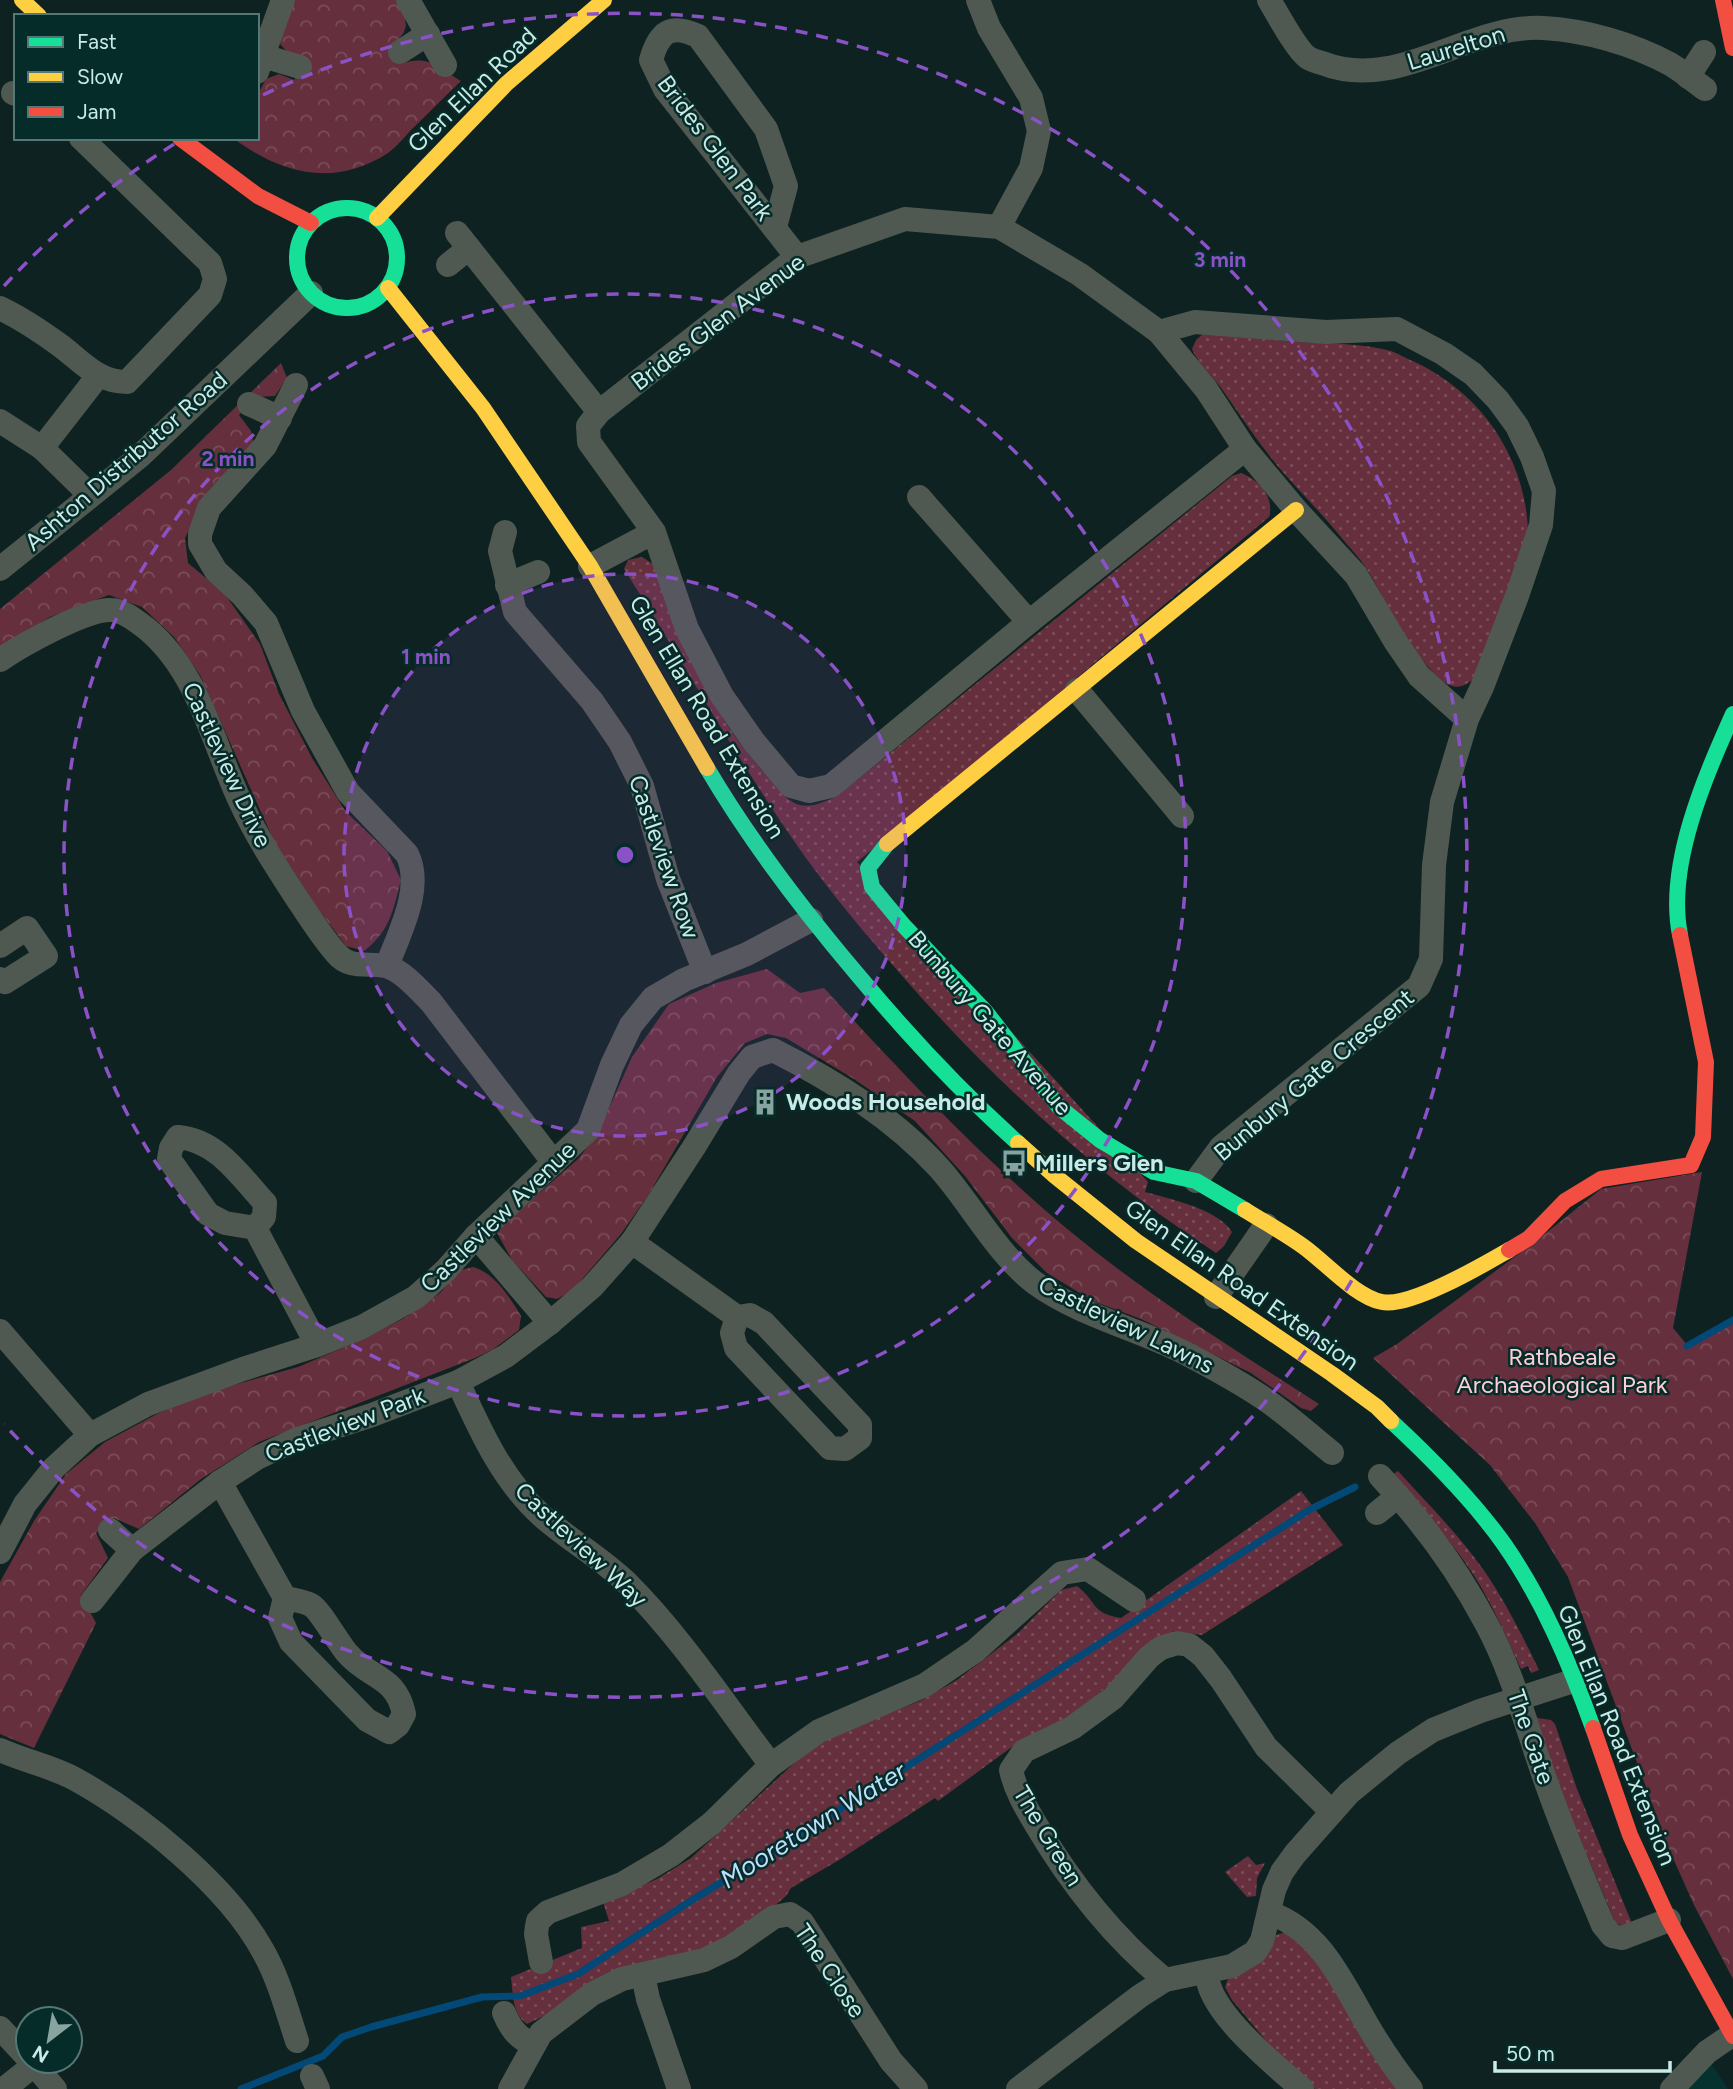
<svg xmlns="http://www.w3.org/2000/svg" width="1733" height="2089" font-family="Figtree,sans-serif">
  <defs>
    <pattern id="grass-dots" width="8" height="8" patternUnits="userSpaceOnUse" patternTransform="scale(1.75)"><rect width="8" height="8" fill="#652f3d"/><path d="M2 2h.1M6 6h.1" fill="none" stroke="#7a4d59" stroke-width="1.8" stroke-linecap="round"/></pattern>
    <pattern id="park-crowns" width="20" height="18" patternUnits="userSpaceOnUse" patternTransform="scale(1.75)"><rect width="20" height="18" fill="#652f3d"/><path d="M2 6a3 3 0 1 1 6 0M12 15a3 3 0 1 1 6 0" fill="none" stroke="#7a4d59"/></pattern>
  </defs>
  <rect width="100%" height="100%" fill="#0e2321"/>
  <path fill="#05322e" d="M1712,2065L1728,2089H1685L1703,2070Z"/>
  <g fill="url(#grass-dots)">
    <path d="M1204,333C1236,335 1268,340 1300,342C1330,344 1362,343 1391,351C1399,354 1407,359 1415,362C1481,393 1526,458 1528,532L1476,677C1465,686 1457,691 1444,682C1414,659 1387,603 1368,571C1362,561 1353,551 1345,542C1325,517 1302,494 1281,470C1260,445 1242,418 1224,392C1214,377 1199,366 1192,349L1196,340Z"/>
    <path d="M1241,473C1259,480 1275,497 1269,517L857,862L1148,1182L1145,1192C1170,1199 1218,1209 1232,1232L1224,1246L1216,1253C1099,1177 996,1083 904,978C868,937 833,896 801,851C737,760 684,663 624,569L628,560L642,557L653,564C678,641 713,718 769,778C775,785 783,796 791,801C806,811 821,803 836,797L1232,476Z"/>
    <path d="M1398,1471C1427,1503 1458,1534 1483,1569C1505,1601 1522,1635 1539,1670L1531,1673L1528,1666L1521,1669C1507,1638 1493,1606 1475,1577C1451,1540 1421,1508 1392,1475Z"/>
    <path d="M1301,1491L1343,1545L1202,1635L1173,1631L1070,1718L1020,1741L938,1801L935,1798L839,1860L791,1888L786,1896L778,1903L716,1943L693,1951L548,2014L527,2024C512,2014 513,1993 511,1977L582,1948L581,1927L609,1921L603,1902L657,1879L691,1858L802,1756L838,1733L920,1701L957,1680L1017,1634L1061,1590L1077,1586C1098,1602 1090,1613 1121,1618Z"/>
    <path d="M1537,1718L1551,1720L1555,1724L1577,1789L1633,1926L1623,1927L1615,1922L1562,1796Z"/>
    <path d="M1248,1856L1256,1865L1265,1863L1257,1878L1256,1896L1247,1897L1225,1872Z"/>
    <path d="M1285,1932L1291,1935L1323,1969L1396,2089H1315L1288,2067L1232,2000L1225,1987L1228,1979L1274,1936Z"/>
  </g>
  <g fill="url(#park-crowns)">
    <path d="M291,0H396C409,22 411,32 389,46L401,64C429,54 437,67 461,81C444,97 428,114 411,130C404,138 396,147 388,153C334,188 281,174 233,138H257V96L266,79L279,74L294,80L303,62L290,55L280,44L283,25Z"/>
    <path d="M281,363L287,378L275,396L255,397L239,415L251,431L254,444L209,490L185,538L188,563L224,593L260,644L279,694L312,758L346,812L387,851L401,880C393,910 390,931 364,951L346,946L315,905L273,839L200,675L174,637L142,607L109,595L50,617L0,647V609L171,470Z"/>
    <path d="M767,969L800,993L824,988C920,1093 1018,1197 1133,1280C1193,1324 1257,1364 1319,1404L1311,1411L1301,1408L1251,1373L1141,1319L1093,1301L1047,1273L1012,1238L965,1176L915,1121L854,1079L786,1038L767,1034L745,1043L717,1077L649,1194L621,1234L572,1291L557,1299L546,1297L512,1260L496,1231L578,1159L597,1135L632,1057L669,1004L716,983Z"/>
    <path d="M1702,1172L1673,1328L1688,1346L1733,1320V1979L1694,1905L1669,1849L1568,1577L1535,1523L1490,1465L1373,1358L1397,1344L1536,1241L1601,1189Z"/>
    <path d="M473,1267C495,1273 510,1298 521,1316L519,1330L492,1350L475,1358L259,1442L201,1479L139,1529L114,1518L96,1533L108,1558L81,1595L96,1623L34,1748L0,1734V1582L34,1521L66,1474L105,1442L157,1414L209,1392L298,1367L368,1337L406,1317L440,1293L461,1270Z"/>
  </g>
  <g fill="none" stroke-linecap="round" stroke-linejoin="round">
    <g stroke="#034977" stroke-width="7">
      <path d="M1687,1346L1733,1320"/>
      <path d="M241,2089L323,2056L342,2037L371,2027L482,1997L520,1996L578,1974L689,1902L809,1829L1309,1510L1355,1487"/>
    </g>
    <g stroke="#505951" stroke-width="24">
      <path d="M408,0L445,65"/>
      <path d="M978,0L989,28L1031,98L1039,131L1031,168L999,227"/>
      <path d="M1269,0C1277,13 1296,49 1307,57C1311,60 1318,62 1322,63C1398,93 1467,24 1543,28C1585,30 1633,44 1670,64C1682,71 1694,81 1705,89"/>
      <path d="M400,52L428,34"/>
      <path d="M263,56L300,67"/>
      <path d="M257,72L283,0"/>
      <path d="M1688,77L1704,52"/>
      <path d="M13,93L16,94"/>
      <path d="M775,227L786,186L766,129L698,36C670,23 659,32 651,60L665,89L797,257"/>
      <path d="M457,233L599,412"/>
      <path d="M448,265L469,248"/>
      <path d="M0,308C21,318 42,332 61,346C82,362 98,382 127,382L210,295L215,279L210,263L81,138"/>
      <path d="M1159,332L1195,322L1326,332L1397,329L1444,354L1473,374L1498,400L1517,426L1532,457L1544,491L1541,525L1517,596L1482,687L1467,719L1442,802L1434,865L1431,959L1419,986L1221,1147L1196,1181"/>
      <path d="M296,385L265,446L209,508L200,534V544L216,571L242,595L266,623L303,711L348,792L407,854C424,888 399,933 387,966"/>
      <path d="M249,404L280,418"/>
      <path d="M0,421L42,448L90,495"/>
      <path d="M42,448L98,376"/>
      <path d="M1245,449L1296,510L1356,575L1395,641L1419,676L1467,719"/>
      <path d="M919,497L1029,622"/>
      <path d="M505,532L500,551L515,612L592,701L620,742L642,786L668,879L705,972"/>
      <path d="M590,566L654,532L589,442L588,426L599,412L797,257L905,219L999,227L1079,274L1159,332L1206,389L1245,449L1029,622L831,786L809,791L791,786L754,742L722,696L687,629L654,532"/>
      <path d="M0,569L139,457L311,293"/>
      <path d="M507,585L538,572"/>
      <path d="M0,660C22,645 86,609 111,610C121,610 131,617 139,623C196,663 212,741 240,801C255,834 276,866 296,897C309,916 321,936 336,953C350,970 368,962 386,966C403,971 419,990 431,1002L554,1163"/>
      <path d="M1077,690L1182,816"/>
      <path d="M0,946L27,928L46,956L5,982L0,979"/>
      <path d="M255,1228L264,1217L265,1203C240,1176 217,1140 178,1137L171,1148L169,1159L208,1214L225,1223L255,1228L317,1345"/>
      <path d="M476,1236L550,1323"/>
      <path d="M632,1242L737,1317L750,1315L764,1323L860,1425V1438L845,1449L830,1448L736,1348L732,1333L737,1317"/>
      <path d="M1216,1297L1266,1225"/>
      <path d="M0,1331L90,1435"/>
      <path d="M458,1382C480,1430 502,1480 542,1516C568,1539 601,1558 626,1582C681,1637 724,1703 771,1765"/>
      <path d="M1380,1476C1421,1520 1458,1570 1486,1623C1513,1673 1527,1729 1546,1782C1563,1831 1583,1878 1603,1925L1612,1936L1622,1938L1669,1920"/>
      <path d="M220,1482L285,1598C293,1600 304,1601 311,1605C321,1611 338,1643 347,1653C369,1679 396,1675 404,1714L398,1725L389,1732L367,1720L291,1642L280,1618L285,1598"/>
      <path d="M1377,1513L1398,1496"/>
      <path d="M110,1530L132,1550"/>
      <path d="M0,1552L25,1504L54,1468L90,1435L148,1404L243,1369L317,1345L362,1327L416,1297L446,1270L476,1236L588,1130L612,1065L631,1025L653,998L684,980L747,954L811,920"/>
      <path d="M92,1601L132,1550L220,1482L257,1458L295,1440L372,1415L458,1382L506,1356L550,1323L592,1287L632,1242L694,1147L739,1073L752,1057L773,1050C834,1081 894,1118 940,1169C971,1204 997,1254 1035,1283C1079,1315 1135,1328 1183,1352C1212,1367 1240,1382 1266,1400C1289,1416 1310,1435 1332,1453"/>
      <path d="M0,1750C24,1761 51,1766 75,1779C140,1815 227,1885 263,1951C279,1979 287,2011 297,2041"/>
      <path d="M1270,1913C1321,1931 1342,1982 1368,2026C1381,2048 1395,2069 1411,2089"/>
      <path d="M541,1962L536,1934L537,1926L538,1921L548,1912L622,1884L671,1855L712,1823L771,1765L819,1731L925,1685L975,1651L1062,1573L1088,1569L1134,1600"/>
      <path d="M1207,1973C1207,2011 1274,2064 1302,2089"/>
      <path d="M643,1975L648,1999L679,2089"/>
      <path d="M1165,1980C1113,1937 1069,1881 1035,1823C1025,1806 1015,1789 1011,1770L1024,1751L1072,1728L1113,1698L1149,1657L1161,1648L1177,1643L1189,1645L1203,1656L1221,1679L1266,1747L1332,1812"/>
      <path d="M504,2013C511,2029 517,2037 533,2045"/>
      <path d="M0,2028L28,2058"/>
      <path d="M31,2061L55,2089"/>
      <path d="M312,2076L318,2089"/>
      <path d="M4,2089L34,2065"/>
      <path d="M510,2089L541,2033L592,1994L622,1979L704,1960L731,1947L774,1917L790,1914L802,1922L891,2061L916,2089"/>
      <path d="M1018,2089L1140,1996L1165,1980L1232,1966L1255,1952L1262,1941L1274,1890L1282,1872L1295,1854L1349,1793L1398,1753L1433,1730L1480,1711L1576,1680"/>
      <path d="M1672,2089L1707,2052L1732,2035"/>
    </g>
    <g stroke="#16e098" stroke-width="16">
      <circle cx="347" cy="258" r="50"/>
      <path d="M707,768C750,841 802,909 857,974C907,1034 960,1091 1018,1143"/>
      <path d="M887,844L868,868L872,887L904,926L986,1012L1059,1107L1100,1140L1154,1172L1196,1181L1245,1210"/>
      <path d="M1680,935C1666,865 1705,777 1733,714"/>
      <path d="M1391,1421C1431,1458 1472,1499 1504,1544C1543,1600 1570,1664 1593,1728"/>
    </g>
    <g stroke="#ffcf43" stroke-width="16">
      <path d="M22,0L39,16"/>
      <path d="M377,218L506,84L604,0"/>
      <path d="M388,288L483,408L590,566L707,768"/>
      <path d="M887,844L1296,510"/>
      <path d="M1018,1143L1055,1176L1136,1241L1332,1374L1377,1407L1391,1421"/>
      <path d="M1245,1210C1264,1222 1285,1233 1304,1247C1326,1263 1356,1297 1382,1302C1410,1308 1483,1265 1509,1250"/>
    </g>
    <g stroke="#f24e42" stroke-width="16">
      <path d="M1723,0L1733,48"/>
      <path d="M180,138L258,196L311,223"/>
      <path d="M1509,1250L1529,1238L1565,1201L1601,1179L1691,1165L1703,1137L1706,1062L1680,935"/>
      <path d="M1593,1728L1630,1835L1669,1920L1733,2036"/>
    </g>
  </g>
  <circle cx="625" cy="855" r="281" fill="#8b52c7" fill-opacity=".12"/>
  <g fill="none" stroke="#8b52c7" stroke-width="3.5" stroke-dasharray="12 9">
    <circle cx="625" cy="855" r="281"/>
    <circle cx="625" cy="855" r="561"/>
    <path d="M4 286A842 842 0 0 1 179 141M263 95A842 842 0 1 1 4 1424"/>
  </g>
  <defs>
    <g id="building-bare" transform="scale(2.1)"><path d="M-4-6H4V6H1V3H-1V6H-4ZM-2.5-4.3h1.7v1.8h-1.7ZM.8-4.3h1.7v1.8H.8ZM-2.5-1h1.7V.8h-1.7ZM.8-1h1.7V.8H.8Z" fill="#88a4a1" stroke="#052c29" stroke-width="2.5" paint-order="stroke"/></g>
    <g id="bus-bare" transform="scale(2.1)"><path d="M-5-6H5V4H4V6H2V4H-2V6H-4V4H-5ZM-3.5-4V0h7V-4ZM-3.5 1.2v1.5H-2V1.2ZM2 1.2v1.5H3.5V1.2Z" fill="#88a4a1" stroke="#052c29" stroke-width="2.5" paint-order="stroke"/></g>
  </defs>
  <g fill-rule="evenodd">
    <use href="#building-bare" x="765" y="1102"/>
    <use href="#bus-bare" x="1014" y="1163"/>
  </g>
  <g text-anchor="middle" stroke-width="5" stroke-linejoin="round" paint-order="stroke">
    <g font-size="24" fill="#c9eae6" stroke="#052c29">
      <text transform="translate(1456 48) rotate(-17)" y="8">Laurelton</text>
      <text transform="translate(472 90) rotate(-44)" y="8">Glen Ellan Road</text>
      <text transform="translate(715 148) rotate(53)" y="8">Brides Glen Park</text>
      <text transform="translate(718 322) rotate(-37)" y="8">Brides Glen Avenue</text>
      <text transform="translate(126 461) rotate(-41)" y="8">Ashton Distributor Road</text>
      <text transform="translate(707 717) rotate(59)" y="8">Glen Ellan Road Extension</text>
      <text transform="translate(227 765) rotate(65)" y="8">Castleview Drive</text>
      <text transform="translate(664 857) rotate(71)" y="8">Castleview Row</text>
      <text transform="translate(990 1023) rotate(49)" y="8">Bunbury Gate Avenue</text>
      <text transform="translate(1314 1075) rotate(-40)" y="8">Bunbury Gate Crescent</text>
      <text transform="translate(498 1217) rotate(-44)" y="8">Castleview Avenue</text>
      <text transform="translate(1242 1285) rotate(35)" y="8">Glen Ellan Road Extension</text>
      <text transform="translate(1126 1325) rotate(26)" y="8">Castleview Lawns</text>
      <text transform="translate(345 1425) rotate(-21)" y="8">Castleview Park</text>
      <text transform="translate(581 1545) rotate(43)" y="8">Castleview Way</text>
      <text transform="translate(1617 1735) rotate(68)" y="8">Glen Ellan Road Extension</text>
      <text transform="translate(1531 1737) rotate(71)" y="8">The Gate</text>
      <text transform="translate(1048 1836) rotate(59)" y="8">The Green</text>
      <text transform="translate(830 1971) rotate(56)" y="8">The Close</text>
    </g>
    <g font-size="24" font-weight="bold" fill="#c9eae6" stroke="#052c29" text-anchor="start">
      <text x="786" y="1110">Woods Household</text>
      <text x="1035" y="1171">Millers Glen</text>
    </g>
    <g font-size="24" fill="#fecfd7" stroke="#052c29">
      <text x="1562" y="1365">Rathbeale<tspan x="1562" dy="28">Archaeological Park</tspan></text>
    </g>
    <g font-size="26" font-style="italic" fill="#bddefc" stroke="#052c29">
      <text transform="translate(813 1825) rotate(-32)" y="9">Mooretown Water</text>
    </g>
  </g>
  <circle cx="625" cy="855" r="10" fill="#8b52c7" stroke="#052c29" stroke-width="3.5"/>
  <g font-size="21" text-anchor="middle" font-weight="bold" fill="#8b52c7" stroke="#052c29" stroke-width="5" stroke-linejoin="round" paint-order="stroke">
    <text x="1220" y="267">3 min</text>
    <text x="228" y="466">2 min</text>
    <text x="426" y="664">1 min</text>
  </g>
  <rect x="14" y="14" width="245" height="126" fill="#052c29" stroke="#537875" stroke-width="2"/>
  <rect x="28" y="37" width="35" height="10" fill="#16e098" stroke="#537875" stroke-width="2"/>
  <text x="77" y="49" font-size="21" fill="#c9eae6">Fast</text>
  <rect x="28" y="72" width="35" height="10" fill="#ffcf43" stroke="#537875" stroke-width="2"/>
  <text x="77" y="84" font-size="21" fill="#c9eae6">Slow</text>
  <rect x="28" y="107" width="35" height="10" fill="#f24e42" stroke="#537875" stroke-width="2"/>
  <text x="77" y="119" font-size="21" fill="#c9eae6">Jam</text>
  <g transform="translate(49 2040) rotate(211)"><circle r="33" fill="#052c29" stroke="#537875" stroke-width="2"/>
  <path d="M0-5L12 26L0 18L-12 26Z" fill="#88a4a1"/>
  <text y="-10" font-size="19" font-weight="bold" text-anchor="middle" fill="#c9eae6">N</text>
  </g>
  <path d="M1495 2061v10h175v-10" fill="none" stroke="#c9eae6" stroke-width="3.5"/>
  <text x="1506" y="2061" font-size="21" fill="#c9eae6" stroke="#052c29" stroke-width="5" paint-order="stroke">50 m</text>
</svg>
